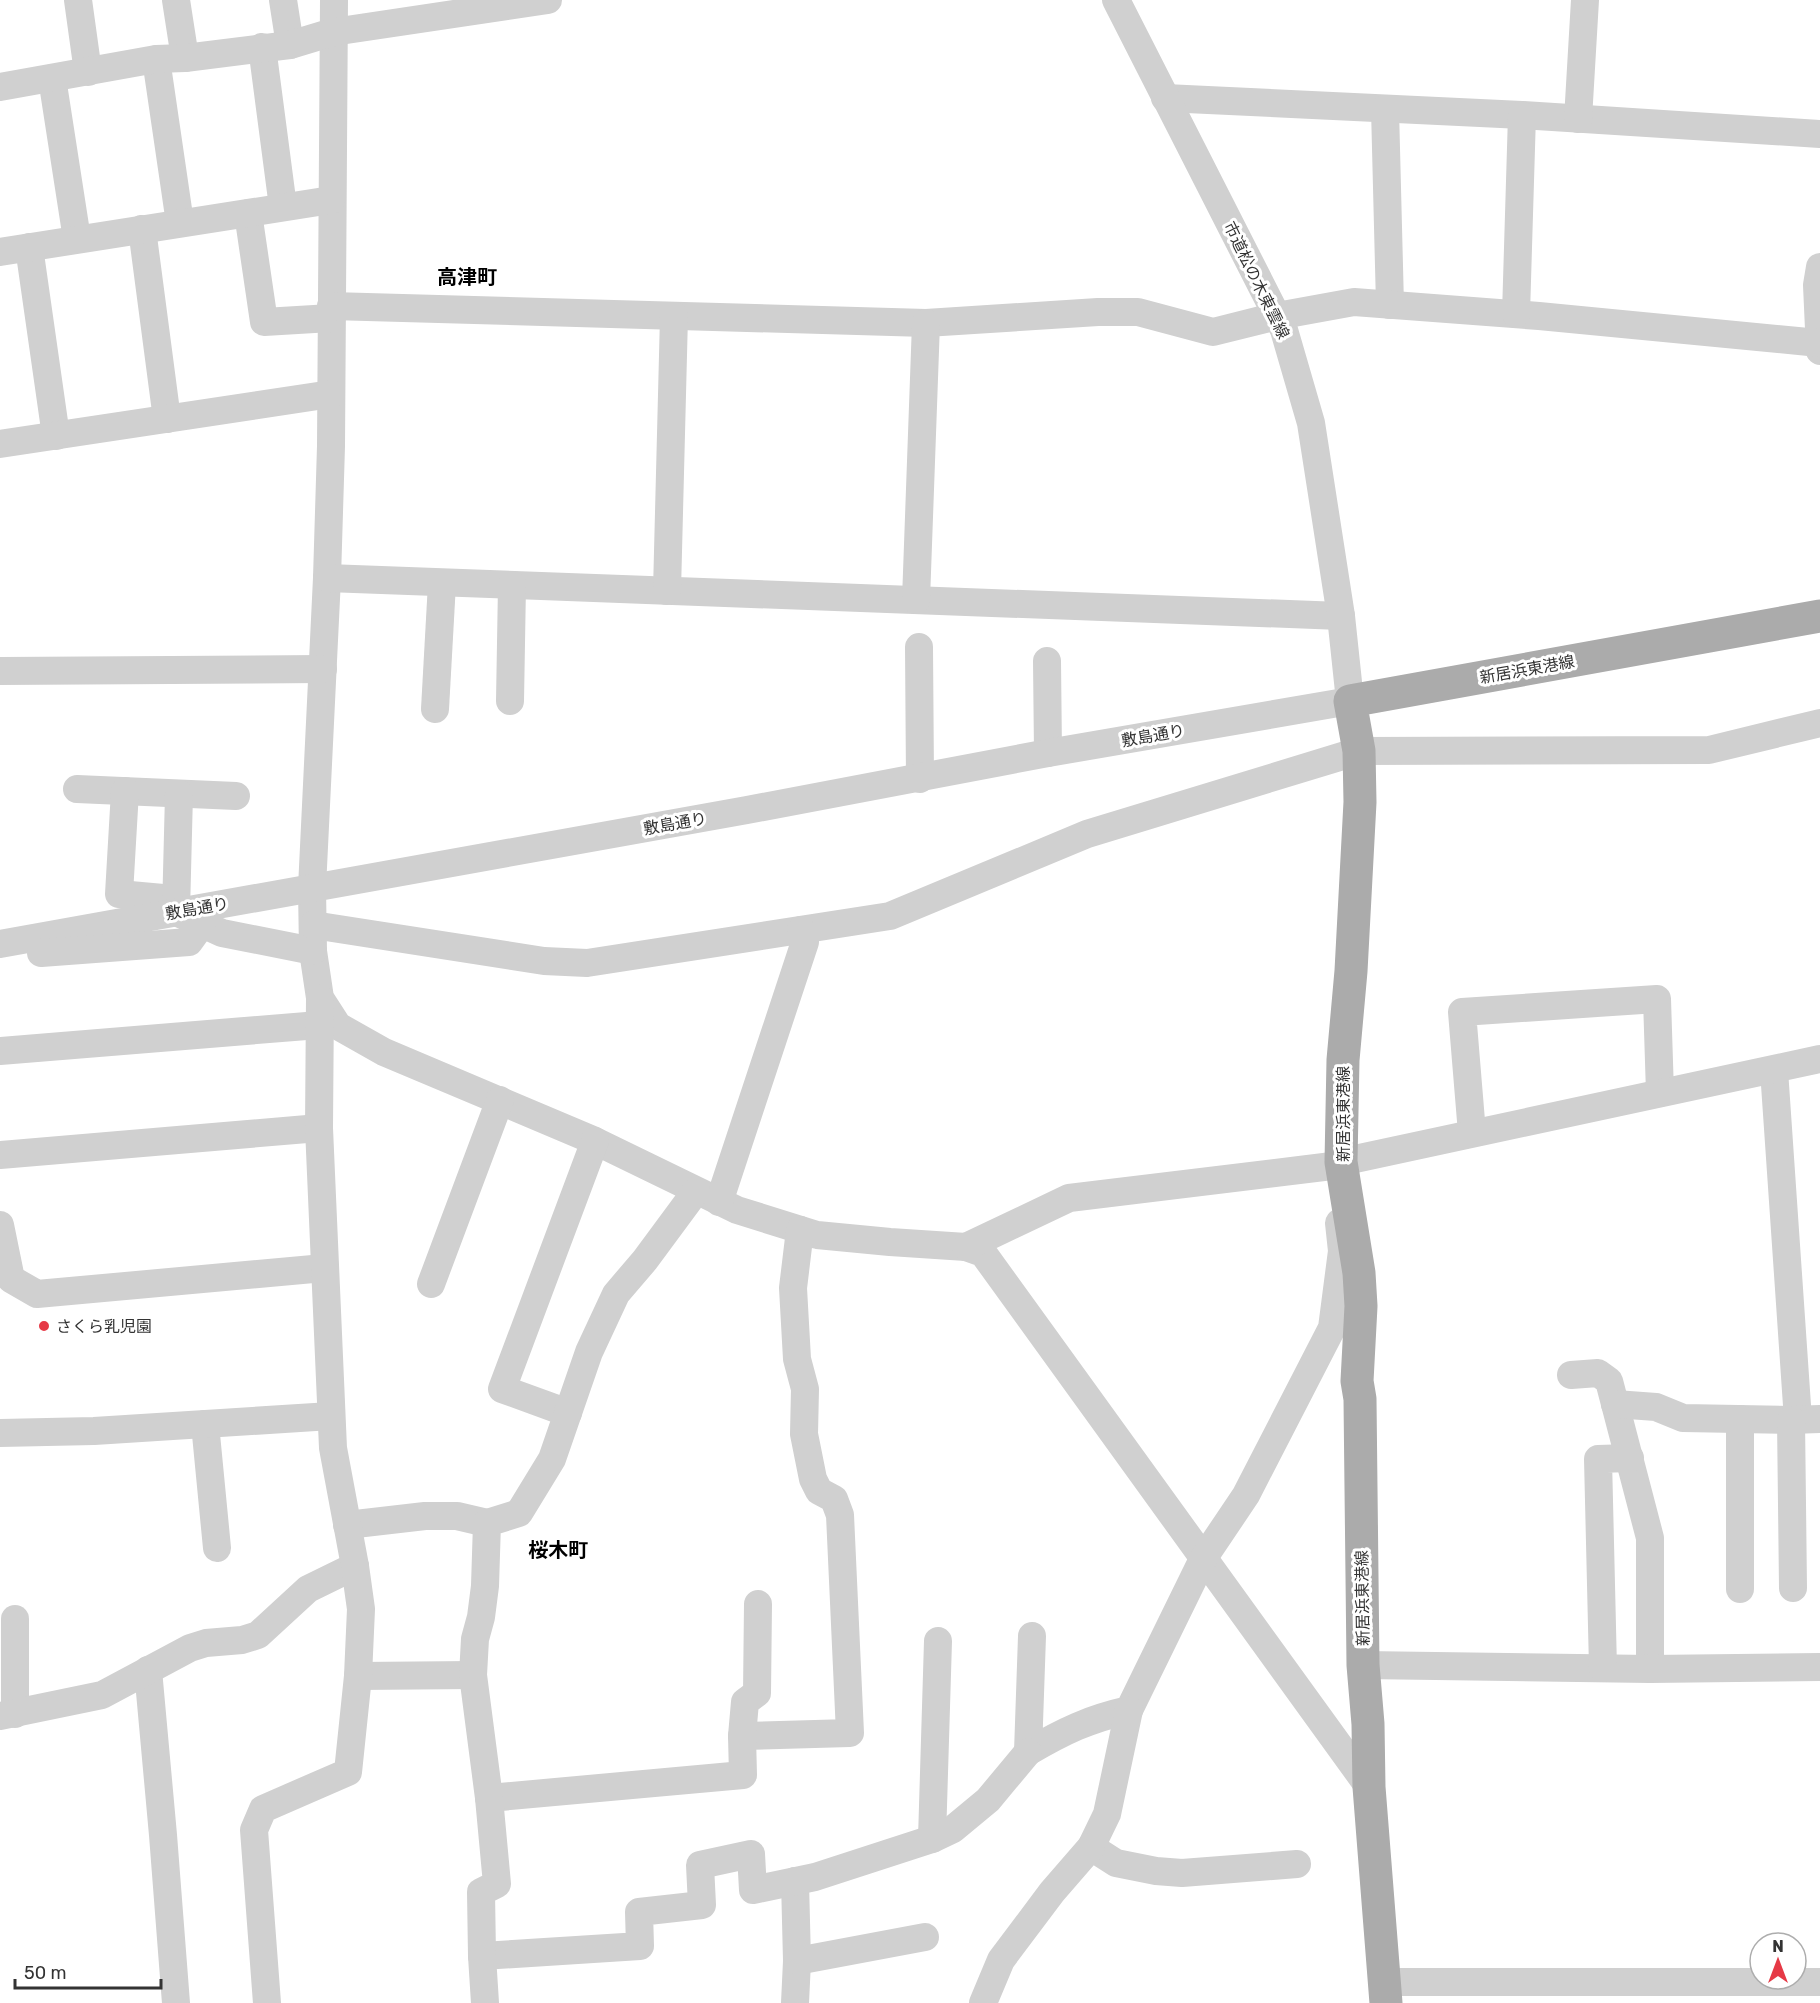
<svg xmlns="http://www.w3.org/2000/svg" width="1820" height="2003" font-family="Rubik,'Noto Sans JP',sans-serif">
  <rect width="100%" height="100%" fill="#fff"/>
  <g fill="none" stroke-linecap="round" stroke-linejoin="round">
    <g stroke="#d0d0d0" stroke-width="28">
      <path d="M78,0L88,72"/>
      <path d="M176,0L185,58"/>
      <path d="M283,0L290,45"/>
      <path d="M334,0L331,446L327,578L312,888L313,951L320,998L338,1026L384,1052L595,1141L737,1210L817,1235L890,1242L966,1247L983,1253L1369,1787"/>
      <path d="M262,47L283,207"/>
      <path d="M156,59L180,223"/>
      <path d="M52,78L77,239"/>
      <path d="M0,87L156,59L185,58L290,45L333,32L548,0"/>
      <path d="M1165,98L1522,115L1820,134"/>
      <path d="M1385,109L1390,305"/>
      <path d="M1578,119L1585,0"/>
      <path d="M248,213L264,322L331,318"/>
      <path d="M142,229L167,419"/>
      <path d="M29,247L56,436"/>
      <path d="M0,252L331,200"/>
      <path d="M1820,267L1817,285L1820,351"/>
      <path d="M331,306L926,323L1098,312H1138L1213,332L1277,316L1354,302L1539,316L1819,343"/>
      <path d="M1516,314L1522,115"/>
      <path d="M0,444L331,394"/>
      <path d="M327,578L1341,616"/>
      <path d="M667,591L674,316"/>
      <path d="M916,600L926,323"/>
      <path d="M919,647L920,779"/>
      <path d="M1047,661L1048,753"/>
      <path d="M0,671L323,669"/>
      <path d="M510,701L512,585"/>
      <path d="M435,709L442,583"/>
      <path d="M77,789L236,796"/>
      <path d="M125,791L119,894L163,898L176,912L222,933L313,951"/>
      <path d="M176,912L179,794"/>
      <path d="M313,925L544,961L587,963L890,916L1087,834L1359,751L1709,750L1820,723"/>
      <path d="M0,944L747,810L1048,753L1350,701L1341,616L1311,423L1284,330L1116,0"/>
      <path d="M41,953L189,942L202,924"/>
      <path d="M0,1051L319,1025"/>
      <path d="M1774,1070L1798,1420"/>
      <path d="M1472,1133L1462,1012L1657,999L1660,1093"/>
      <path d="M0,1155L319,1128"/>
      <path d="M719,1202L805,942L801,930"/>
      <path d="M0,1225L11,1279L37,1294L324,1268"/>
      <path d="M966,1247L1069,1198L1332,1166L1341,1162L1820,1059"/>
      <path d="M431,1284L500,1100"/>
      <path d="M1571,1375L1598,1373L1609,1381L1650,1538V1669"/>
      <path d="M1615,1404L1656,1407L1683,1418L1791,1420L1820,1419"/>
      <path d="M568,1413L502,1389L595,1141"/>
      <path d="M1740,1419V1589"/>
      <path d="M1791,1420L1793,1588"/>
      <path d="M205,1424L217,1548"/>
      <path d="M0,1433L94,1431L331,1416"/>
      <path d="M347,1525L425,1516H457L487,1523"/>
      <path d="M15,1619V1714"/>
      <path d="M1032,1636L1028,1752C1064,1731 1089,1719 1129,1710L1203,1559L1246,1495L1332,1328L1342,1251L1339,1223"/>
      <path d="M1363,1665L1650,1669L1820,1667"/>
      <path d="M1603,1668L1598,1459L1630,1458"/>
      <path d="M148,1670L163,1835L176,2003"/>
      <path d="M358,1676L473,1675"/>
      <path d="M1129,1710L1107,1814L1091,1847L1116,1863L1156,1871L1182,1873L1297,1864"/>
      <path d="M0,1716L102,1695L190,1648L206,1643L242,1640L258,1635L308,1589L355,1566"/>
      <path d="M742,1736L850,1733L840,1515L834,1499L819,1491L813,1479L804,1434L805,1389L797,1359L793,1288L800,1230"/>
      <path d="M489,1798L743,1775L742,1736L745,1702L757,1693L758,1604"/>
      <path d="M932,1839L938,1641"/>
      <path d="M795,1881L797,1961L795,2003"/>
      <path d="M482,1956L640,1946L639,1912L702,1905L700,1865L751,1854L753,1890L815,1877L932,1839L953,1829L988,1800L1028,1752"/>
      <path d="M797,1961L925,1937"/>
      <path d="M1384,1982H1820"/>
      <path d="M267,2003L254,1830L263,1809L348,1772L358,1676L361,1609L355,1566L333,1448L319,1128L320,998"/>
      <path d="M485,2003L482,1956L481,1892L497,1884L489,1798L473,1675L475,1639L481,1617L485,1586L487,1523L519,1513L552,1459L589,1352L616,1294L645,1260L696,1191"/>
      <path d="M983,2003L1001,1960L1052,1892L1091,1847"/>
    </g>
    <path stroke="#ababab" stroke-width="33" d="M1386,2003L1369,1787L1368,1724L1363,1665L1360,1399L1357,1381L1361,1306L1359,1273L1341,1162L1343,1060L1351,971L1360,802L1359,751L1350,701L1820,616"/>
  </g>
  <circle fill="#e63946" stroke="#fff" stroke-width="2" cx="44" cy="1326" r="6"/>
  <g text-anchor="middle" stroke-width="6" stroke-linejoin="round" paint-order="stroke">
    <g font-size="16" fill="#333" stroke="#fff">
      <text transform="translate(1257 280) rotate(64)" y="6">市道松の木東雲線</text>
      <text transform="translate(1527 669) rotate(-10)" y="6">新居浜東港線</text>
      <text transform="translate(1153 735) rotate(-10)" y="6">敷島通り</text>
      <text transform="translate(675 823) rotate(-10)" y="6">敷島通り</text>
      <text transform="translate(197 908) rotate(-10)" y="6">敷島通り</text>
      <text transform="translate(1343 1114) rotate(-90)" y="6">新居浜東港線</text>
      <text transform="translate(1362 1598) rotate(-91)" y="6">新居浜東港線</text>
    </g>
    <g font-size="16" fill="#333" stroke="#fff" text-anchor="start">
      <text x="56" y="1332">さくら乳児園</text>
    </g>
    <g font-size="20" font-weight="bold" fill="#000" stroke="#fff">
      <text x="467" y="284">高津町</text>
      <text x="558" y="1557">桜木町</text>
    </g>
  </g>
  <g transform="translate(1778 1961)"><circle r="28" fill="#ffffff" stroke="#adadad" stroke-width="1.5"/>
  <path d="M0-4.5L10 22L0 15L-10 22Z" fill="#e63946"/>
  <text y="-9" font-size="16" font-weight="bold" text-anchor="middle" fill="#333333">N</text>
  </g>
  <path d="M15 1979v9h146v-9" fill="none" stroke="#333333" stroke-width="3"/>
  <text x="24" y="1979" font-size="18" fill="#333333" stroke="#ffffff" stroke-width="4.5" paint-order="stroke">50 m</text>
</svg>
